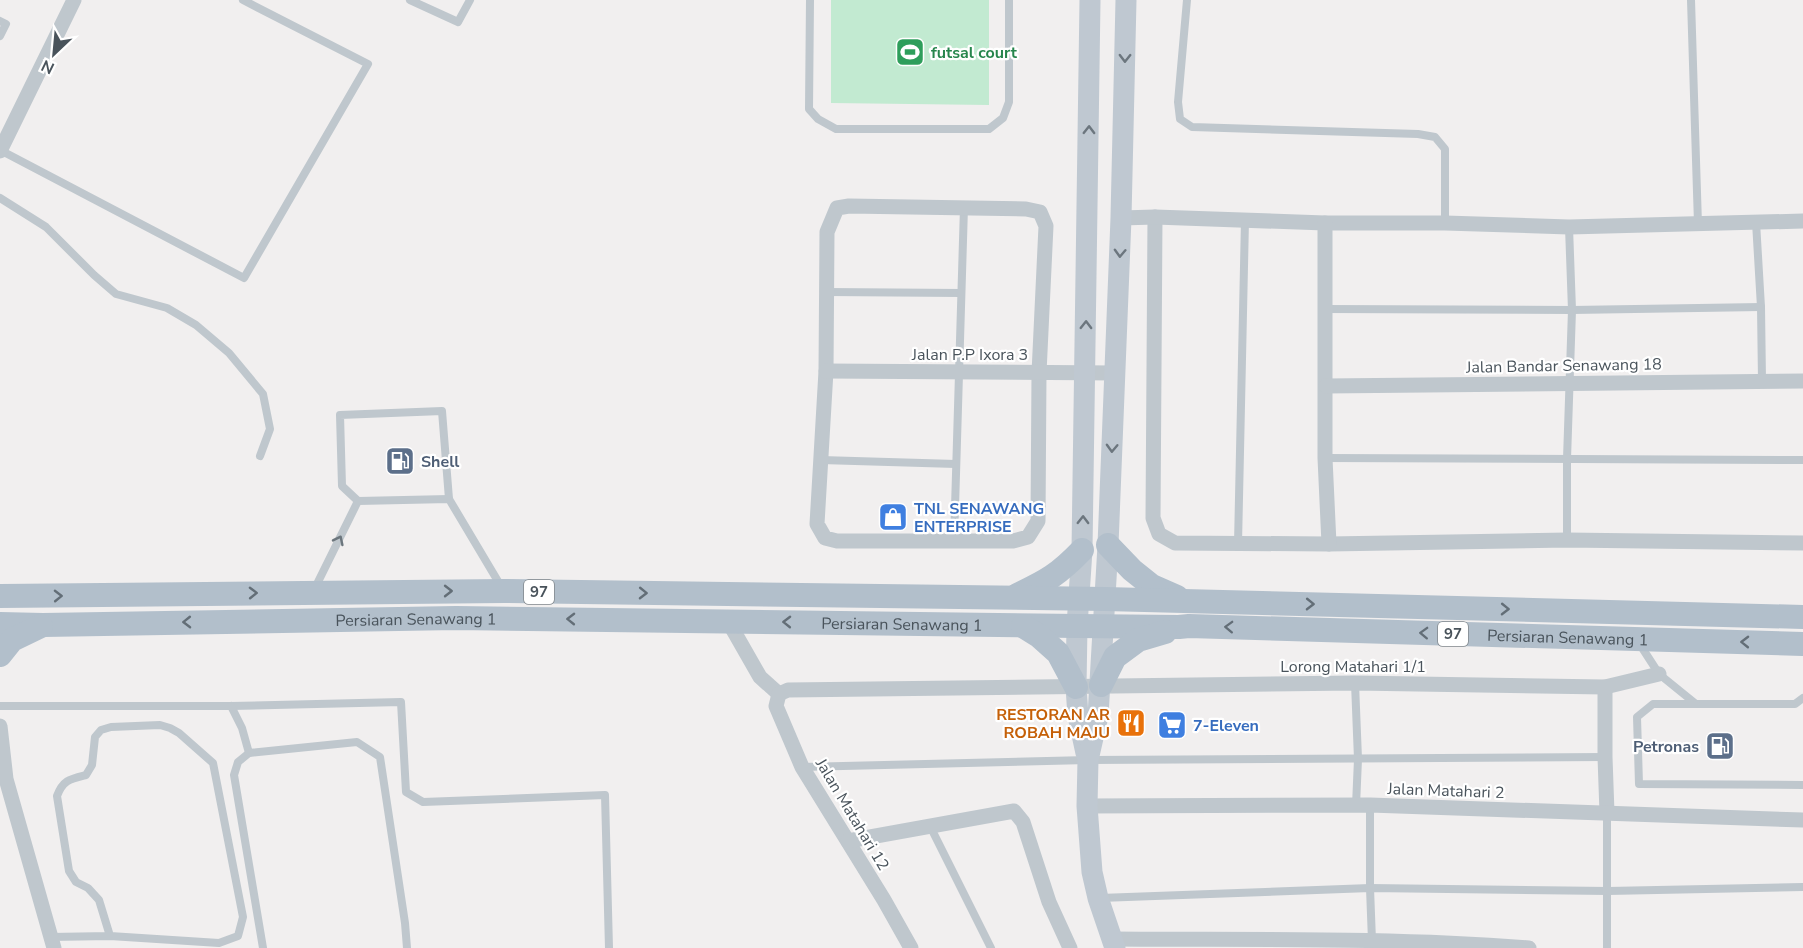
<svg xmlns="http://www.w3.org/2000/svg" width="1803" height="948" font-family="'Nunito Sans',sans-serif">
  <rect width="100%" height="100%" fill="#f1efef"/>
  <path fill="#c2ead1" d="M831,0H989V105L831,103Z"/>
  <g fill="none" stroke-linecap="round" stroke-linejoin="round">
    <g stroke="#bfc7cd" stroke-width="8">
      <path d="M410,0L458,22L470,0"/>
      <path d="M810,0L809,109L818,119L836,129H989L1003,118L1009,102V0"/>
      <path d="M1187,0L1178,102L1180,119L1192,127L1418,134L1435,137L1445,149V223"/>
      <path d="M1691,0L1698,224"/>
      <path d="M0,21L6,24L0,36"/>
      <path d="M0,150L244,278L368,64L243,0"/>
      <path d="M0,198L46,227L94,275L116,294L167,308L196,325L229,353L263,394L270,429L260,456"/>
      <path d="M1756,222L1761,307L1762,381"/>
      <path d="M827,292L961,293"/>
      <path d="M1325,309L1572,310L1761,307"/>
      <path d="M1325,458L1803,460"/>
      <path d="M821,460L956,464"/>
      <path d="M358,501L342,486L340,415L442,411L449,499"/>
      <path d="M1567,540V459L1572,310L1569,227"/>
      <path d="M954,541L964,207"/>
      <path d="M1238,544L1245,220"/>
      <path d="M315,588L358,501L449,499L502,588"/>
      <path d="M1639,643L1659,674L1696,704H1795L1803,698"/>
      <path d="M1355,683L1358,759L1356,806"/>
      <path d="M1696,704H1653L1637,717L1639,784L1803,785"/>
      <path d="M0,706H231L401,702L406,792L423,802L605,795L609,948"/>
      <path d="M231,706L242,728L249,753"/>
      <path d="M802,767L1088,760L1605,757"/>
      <path d="M1370,805V888L1372,941"/>
      <path d="M1607,813V948"/>
      <path d="M930,826L991,948"/>
      <path d="M1100,898L1370,888L1608,891L1803,887"/>
      <path d="M50,937L110,936L99,900L88,888L76,882L69,871L57,796C63,780 70,779 86,775L92,765L95,737L101,730L111,727L160,725L170,728L179,733L213,763L243,917L238,936L219,943L110,936"/>
      <path d="M263,948L234,775L238,762L249,753L357,742L380,757L405,923L407,948"/>
    </g>
    <g stroke="#bfc7cd" stroke-width="15">
      <path d="M0,151L74,0"/>
      <path d="M849,206L1026,209L1040,212L1046,226L1039,373L1038,521L1028,537L1013,541H837L825,538L817,524L826,371L827,232L837,208Z"/>
      <path d="M1155,217L1153,518L1159,534L1175,543L1329,544L1567,540L1803,543"/>
      <path d="M1121,218L1155,217L1325,223H1445L1569,227L1803,221"/>
      <path d="M1325,223V458L1329,544"/>
      <path d="M826,371L1115,373"/>
      <path d="M1326,386L1803,381"/>
      <path d="M728,621L760,677L779,694"/>
      <path d="M1605,687V757L1607,813"/>
      <path d="M779,694L788,690L1355,683L1605,687L1659,674"/>
      <path d="M779,694L776,706L802,767L884,900L911,948"/>
      <path d="M0,726L6,779L54,948"/>
      <path d="M1087,806L1370,805L1803,820"/>
      <path d="M848,841L1014,811L1023,822L1049,902L1070,948"/>
      <path d="M1113,939C1251,940 1391,937 1529,948"/>
    </g>
    <g stroke="#bfc8d1" stroke-width="21">
      <path d="M1086,753L1078,716L1076,687L1077,626L1082,550L1090,0"/>
      <path d="M1115,948L1098,898L1092,872L1087,806L1088,760L1098,716L1108,545L1121,218L1126,0"/>
    </g>
    <g stroke="#b2bfcb" stroke-width="24">
      <path d="M1108,545L1132,570L1152,586L1177,597"/>
      <path d="M1017,595C1047,581 1059,574 1082,550"/>
      <path d="M0,596L504,591L1105,599L1803,617"/>
      <path id="s1" d="M0,624L43,625L456,618L1077,626L1179,627L1189,626L1803,644"/>
      <path d="M1023,626L1039,636L1058,653L1076,687"/>
      <path d="M0,655L12,640L41,626"/>
      <path d="M1101,685L1115,657L1138,640L1165,632"/>
    </g>
  </g>
  <defs><path id="oneway-chevron" d="M-2-3.5L2.5 0L-2 3.5" fill="none" stroke-width="1.6" stroke-linecap="round" stroke-linejoin="round" transform="scale(1.5)"/></defs>
  <g stroke="#6c767e">
    <use href="#oneway-chevron" transform="translate(1125 58) rotate(91)"/>
    <use href="#oneway-chevron" transform="translate(1089 130) rotate(-89)"/>
    <use href="#oneway-chevron" transform="translate(1120 253) rotate(92)"/>
    <use href="#oneway-chevron" transform="translate(1086 325) rotate(-89)"/>
    <use href="#oneway-chevron" transform="translate(1112 448) rotate(92)"/>
    <use href="#oneway-chevron" transform="translate(1083 520) rotate(-89)"/>
  </g>
  <use stroke="#6c767d" href="#oneway-chevron" transform="translate(339 540) rotate(-64)"/>
  <g stroke="#636e77">
    <use href="#oneway-chevron" transform="translate(448 591)"/>
    <use href="#oneway-chevron" transform="translate(253 593) rotate(-1)"/>
    <use href="#oneway-chevron" transform="translate(643 593) rotate(1)"/>
    <use href="#oneway-chevron" transform="translate(58 596) rotate(-1)"/>
    <use href="#oneway-chevron" transform="translate(1310 604) rotate(1)"/>
    <use href="#oneway-chevron" transform="translate(1505 609) rotate(1)"/>
    <use href="#oneway-chevron" transform="translate(571 619) rotate(-179)"/>
    <use href="#oneway-chevron" transform="translate(187 622) rotate(179)"/>
    <use href="#oneway-chevron" transform="translate(787 622) rotate(-179)"/>
    <use href="#oneway-chevron" transform="translate(1229 627) rotate(-178)"/>
    <use href="#oneway-chevron" transform="translate(1424 633) rotate(-178)"/>
    <use href="#oneway-chevron" transform="translate(1745 642) rotate(-179)"/>
  </g>
  <defs>
    <g id="stadium-square" transform="scale(1.5)"><rect x="-9" y="-9" width="18" height="18" rx="4" fill="#2e9e5b" stroke="#fff"/><path d="M0-5a6.5 5 0 1 0 0 10a6.5 5 0 1 0 0-10ZM-3.5-1.8h7v3.6h-7Z" fill="#fff"/></g>
    <g id="fuel-square" transform="scale(1.5)"><rect x="-9" y="-9" width="18" height="18" rx="4" fill="#5c6f8a" stroke="#fff"/><path d="M-5.5-6h7V0h2V4h1.3V-2.5L3-4.5l.8-.8L6-3V5H2.5V1h-1V6h-7ZM-4.2-4.7v3.2H.2V-4.7Z" fill="#fff"/></g>
    <g id="shop-square" transform="scale(1.5)"><rect x="-9" y="-9" width="18" height="18" rx="4" fill="#3f7fe0" stroke="#fff"/><path d="M-5-2.5h2.3a2.7 3.5 0 0 1 5.4 0H5L5.5 6h-11ZM-1.5-2.5h3a1.5 2.3 0 0 0-3 0Z" fill="#fff"/></g>
    <g id="restaurant-square" transform="scale(1.5)"><rect x="-9" y="-9" width="18" height="18" rx="4" fill="#e8710a" stroke="#fff"/><path d="M-5-6h1v4h1v-4h1v4h1v-4h1v5L-1.5 .5V6h-2V.5L-5-1ZM5-6V6H3V1.5H1.5Q1.5-4 5-6Z" fill="#fff"/></g>
    <g id="supermarket-square" transform="scale(1.5)"><rect x="-9" y="-9" width="18" height="18" rx="4" fill="#3f7fe0" stroke="#fff"/><path d="M-6-5.5h2.5l.6 2H6L4.5 2H-2.5L-4.4-4H-6ZM-1.5 3.2a1.3 1.3 0 1 0 .1 0ZM3 3.2a1.3 1.3 0 1 0 .1 0Z" fill="#fff"/></g>
  </defs>
  <g fill-rule="evenodd">
    <use href="#stadium-square" x="910" y="52"/>
    <use href="#fuel-square" x="400" y="461"/>
    <use href="#shop-square" x="893" y="517"/>
    <use href="#restaurant-square" x="1131" y="723"/>
    <use href="#supermarket-square" x="1172" y="725"/>
    <use href="#fuel-square" x="1720" y="746"/>
  </g>
  <g text-anchor="middle" stroke-width="4.5" stroke-linejoin="round" paint-order="stroke">
    <g fill="#fff" stroke="#80878c" stroke-width="1.5">
      <rect x="524" y="580" width="30" height="24" rx="4.5"/>
      <rect x="1438" y="622" width="30" height="24" rx="4.5"/>
    </g>
    <g font-size="15" font-weight="bold" fill="#49535b">
      <text x="539" y="597">97</text>
      <text x="1453" y="639">97</text>
    </g>
    <g font-size="16" font-weight="bold" fill="#27864d" stroke="#fff" text-anchor="start">
      <text x="931" y="58">futsal court</text>
    </g>
    <g font-size="16" fill="#49535b" stroke="#fff">
      <text x="970" y="360">Jalan P.P Ixora 3</text>
      <text transform="translate(1564 365) rotate(-1)" y="6">Jalan Bandar Senawang 18</text>
      <text dy="6" stroke="none"><textPath href="#s1" startOffset="416">Persiaran Senawang 1</textPath></text>
      <text dy="6" stroke="none"><textPath href="#s1" startOffset="902">Persiaran Senawang 1</textPath></text>
      <text dy="6" stroke="none"><textPath href="#s1" startOffset="1568">Persiaran Senawang 1</textPath></text>
      <text x="1353" y="672">Lorong Matahari 1/1</text>
      <text transform="translate(1446 790) rotate(2)" y="6">Jalan Matahari 2</text>
      <text transform="translate(853 814) rotate(59)" y="6">Jalan Matahari 12</text>
    </g>
    <g font-size="16" font-weight="bold" fill="#4e5e75" stroke="#fff" text-anchor="start">
      <text x="421" y="467">Shell</text>
      <text x="1699" y="752" text-anchor="end">Petronas</text>
    </g>
    <g font-size="16" font-weight="bold" fill="#366cbe" stroke="#fff" text-anchor="start">
      <text x="914" y="514">TNL SENAWANG<tspan x="914" dy="18">ENTERPRISE</tspan></text>
      <text x="1193" y="731">7-Eleven</text>
    </g>
    <g font-size="16" font-weight="bold" fill="#c56008" stroke="#fff" text-anchor="end">
      <text x="1110" y="720">RESTORAN AR<tspan x="1110" dy="18">ROBAH MAJU</tspan></text>
    </g>
  </g>
  <g transform="translate(54 54) rotate(206)" stroke="#ffffff" stroke-width="4.5" paint-order="stroke">
  <path d="M0-4.5L10 22L0 15L-10 22Z" fill="#49535b"/>
  <text y="-9" font-size="16" font-weight="bold" text-anchor="middle" fill="#49535b">N</text>
  </g>
</svg>
